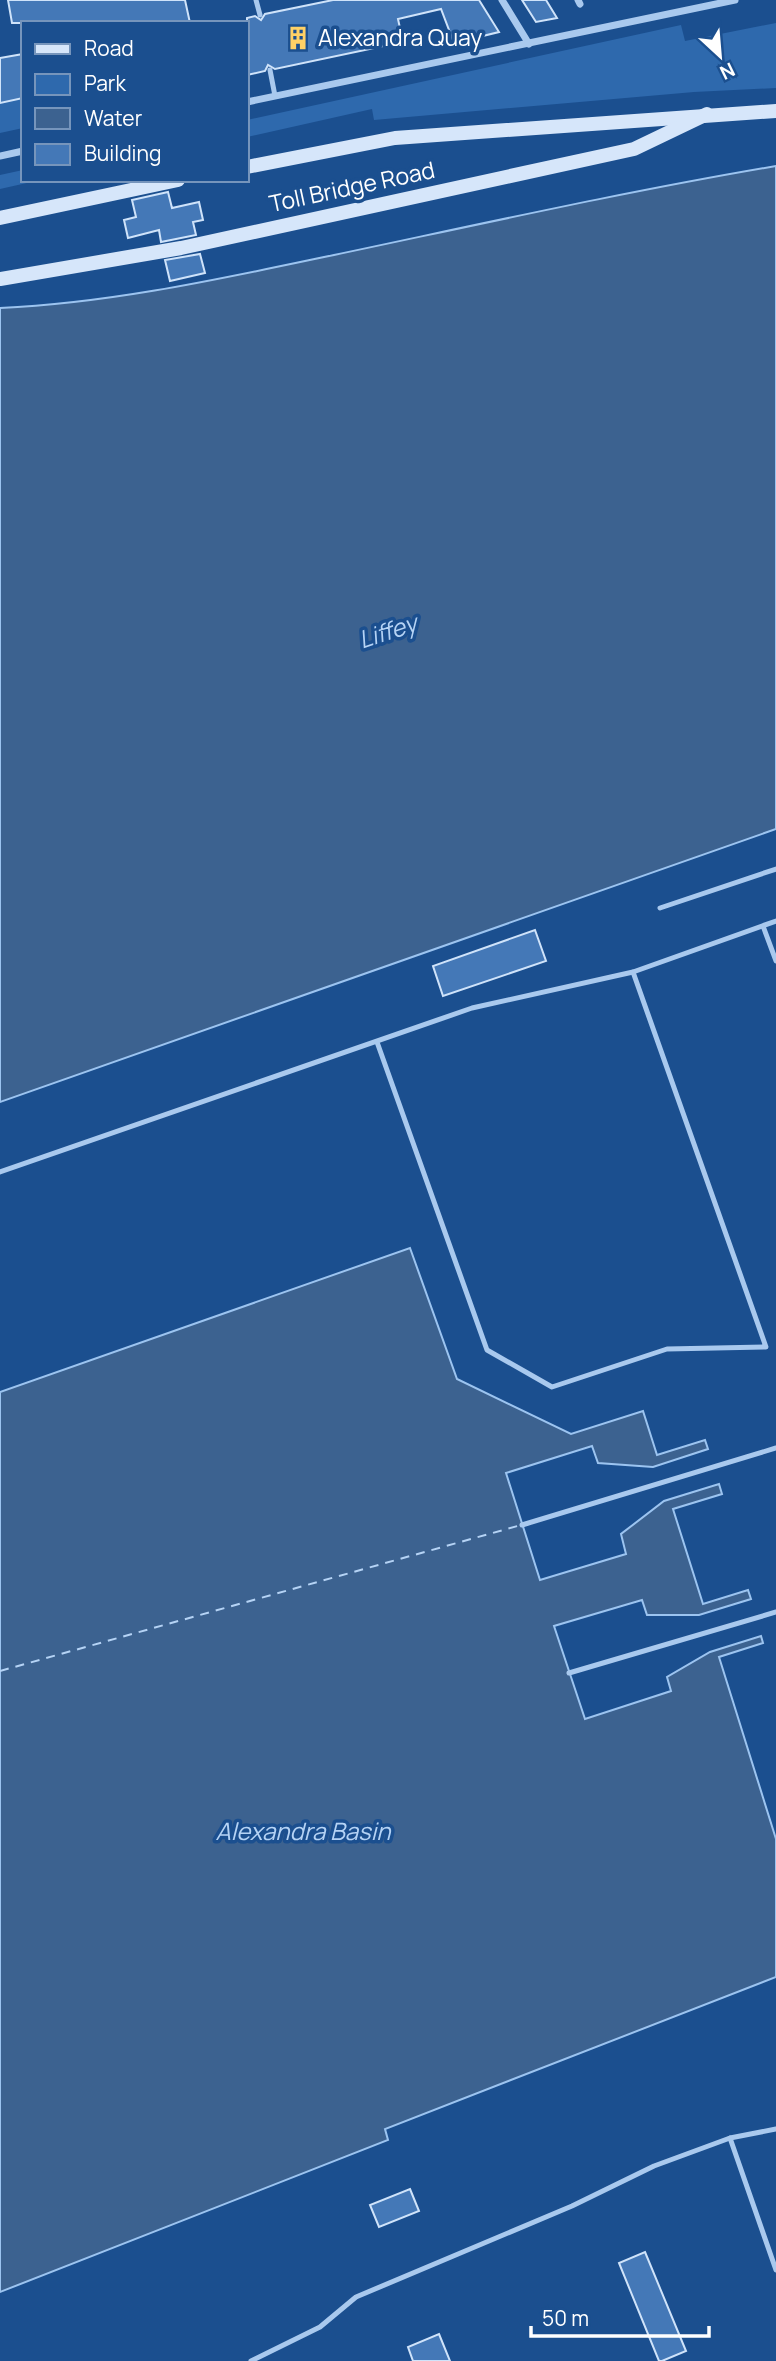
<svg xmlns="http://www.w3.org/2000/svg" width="776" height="2361" font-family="Manrope,sans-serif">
  <rect width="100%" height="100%" fill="#1b4f8f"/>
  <g fill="#2e69ad">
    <path d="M776,23V88L694,92L374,120L372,109L247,137V120L681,25L685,41Z"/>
    <path d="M23,98V128L0,133V103Z"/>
    <path d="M23,170V180H40L0,189V175Z"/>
  </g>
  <g fill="#3c6290" stroke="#9cc4f0" stroke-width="2">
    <path d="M776,166V829L0,1102V308C113,303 224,278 334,255C481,224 628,191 776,166Z"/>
    <path d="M410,1248L457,1379L571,1434L643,1411L657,1455L705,1440L708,1449L653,1467L598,1463L592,1446L506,1473L540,1580L626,1554L621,1534L664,1501L719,1484L722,1494L673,1509L703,1604L748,1590L751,1599L699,1615H647L642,1600L554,1626L585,1719L671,1691L667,1677L710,1652L761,1636L763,1643L719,1657L776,1839V1977L385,2129L388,2140L0,2292V1392Z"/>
  </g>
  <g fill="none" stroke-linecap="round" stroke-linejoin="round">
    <path stroke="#b5d3f5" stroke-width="2" stroke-dasharray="9 7" stroke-linecap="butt" d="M0,1671L521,1525"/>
  </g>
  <g fill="#4478b7" stroke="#cfe3fa" stroke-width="2">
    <path d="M8,0H185L190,23H12Z"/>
    <path d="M333,0H479L499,32L454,43L441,9L398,19L403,42L275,69L268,65L265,71L247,75V18L255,16L261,20L265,14Z"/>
    <path d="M522,0H546L557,18L536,22Z"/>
    <path d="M23,54V98L0,103V58Z"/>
    <path d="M168,192L172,208L199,202L203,220L193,222L196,235L161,242L159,230L128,238L124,220L136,217L132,200Z"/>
    <path d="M200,254L205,273L170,281L165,260Z"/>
    <path d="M535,930L546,961L443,996L433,966Z"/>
    <path d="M410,2189L419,2211L379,2227L370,2205Z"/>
    <path d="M645,2252L686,2351L662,2361H659L619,2263Z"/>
    <path d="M439,2334L450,2361H413L408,2347Z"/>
  </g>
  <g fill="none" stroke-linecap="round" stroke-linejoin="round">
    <g stroke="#a9c9ee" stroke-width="5">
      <path d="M256,0L260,15"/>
      <path d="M270,70L275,96"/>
      <path d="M660,908L776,869"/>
      <path d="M763,926L776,961"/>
      <path d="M377,1042L487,1350L552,1387L667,1349L766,1347L633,972"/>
      <path d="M0,1172L472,1008L633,972L776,921"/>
      <path d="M522,1525L776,1448"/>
      <path d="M569,1673L776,1612"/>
      <path d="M730,2138L776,2270"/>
      <path d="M251,2361L320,2327L356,2297L572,2206L654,2166L730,2138L776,2129"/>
    </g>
    <g stroke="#a9c9ee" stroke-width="7">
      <path d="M502,0L529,44"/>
      <path d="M578,0L580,4"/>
      <path d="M247,102L735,0"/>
      <path d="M0,156L23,151"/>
    </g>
    <g stroke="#d6e6fa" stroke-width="14">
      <path d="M247,167L395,138L776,111"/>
      <path d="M0,218L178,180"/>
      <path d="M0,279L181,248L634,149L707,114"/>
    </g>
  </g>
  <defs>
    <g id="building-bare" transform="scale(1.89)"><path d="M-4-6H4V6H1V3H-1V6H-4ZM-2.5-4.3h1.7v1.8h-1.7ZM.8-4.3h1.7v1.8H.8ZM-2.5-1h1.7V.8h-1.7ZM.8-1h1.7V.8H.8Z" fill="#ffd166" stroke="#1b4f8f" stroke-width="2.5" paint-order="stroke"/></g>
  </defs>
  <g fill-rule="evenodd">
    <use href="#building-bare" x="298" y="38"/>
  </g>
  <g text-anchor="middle" stroke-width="7" stroke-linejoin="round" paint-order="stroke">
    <g font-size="23" fill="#fff" stroke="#1b4f8f" text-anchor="start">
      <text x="318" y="46">Alexandra Quay</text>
    </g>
    <g font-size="23" fill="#fff" stroke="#1b4f8f">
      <text transform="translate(352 187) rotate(-12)" y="8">Toll Bridge Road</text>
    </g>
    <g font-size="24" font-style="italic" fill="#b5d3f5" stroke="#1b4f8f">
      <text transform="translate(388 632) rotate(-18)" y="8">Liffey</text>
      <text x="303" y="1840">Alexandra Basin</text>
    </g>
  </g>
  <rect x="21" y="21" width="228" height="161" fill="#1b4f8f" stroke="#7695bc" stroke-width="2"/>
  <rect x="35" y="44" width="35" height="10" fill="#d6e6fa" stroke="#7695bc" stroke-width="2"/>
  <text x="84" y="56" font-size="21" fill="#ffffff">Road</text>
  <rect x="35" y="74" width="35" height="21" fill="#2e69ad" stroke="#7695bc" stroke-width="2"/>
  <text x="84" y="91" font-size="21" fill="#ffffff">Park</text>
  <rect x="35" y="108" width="35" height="21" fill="#3c6290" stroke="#7695bc" stroke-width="2"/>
  <text x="84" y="126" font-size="21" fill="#ffffff">Water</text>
  <rect x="35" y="144" width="35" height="21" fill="#4478b7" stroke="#7695bc" stroke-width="2"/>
  <text x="84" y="161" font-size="21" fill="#ffffff">Building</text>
  <g transform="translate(720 56) rotate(154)" stroke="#1b4f8f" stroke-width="5" paint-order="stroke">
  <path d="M0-5L12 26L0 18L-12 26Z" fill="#ffffff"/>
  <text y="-10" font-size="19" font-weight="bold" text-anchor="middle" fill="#ffffff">N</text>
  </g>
  <path d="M531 2326v10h178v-10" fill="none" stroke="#ffffff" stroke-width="3.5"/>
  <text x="542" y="2326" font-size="21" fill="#ffffff" stroke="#1b4f8f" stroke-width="5" paint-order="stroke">50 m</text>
</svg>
